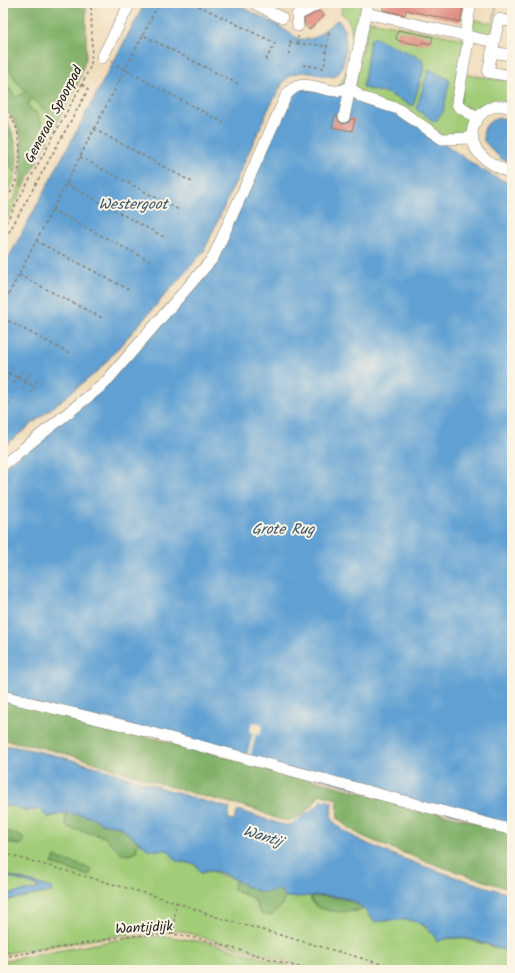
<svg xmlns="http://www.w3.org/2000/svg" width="515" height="973" font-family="Kalam,sans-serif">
  <rect width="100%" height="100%" fill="#fcf5e5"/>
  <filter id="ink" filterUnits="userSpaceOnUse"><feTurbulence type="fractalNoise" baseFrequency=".025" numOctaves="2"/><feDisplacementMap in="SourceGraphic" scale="8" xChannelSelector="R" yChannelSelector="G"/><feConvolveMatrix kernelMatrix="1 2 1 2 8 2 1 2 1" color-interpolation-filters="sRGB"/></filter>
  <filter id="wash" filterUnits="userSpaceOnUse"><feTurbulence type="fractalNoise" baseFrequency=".012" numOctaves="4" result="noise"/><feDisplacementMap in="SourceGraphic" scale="16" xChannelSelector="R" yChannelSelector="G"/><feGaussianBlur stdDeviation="0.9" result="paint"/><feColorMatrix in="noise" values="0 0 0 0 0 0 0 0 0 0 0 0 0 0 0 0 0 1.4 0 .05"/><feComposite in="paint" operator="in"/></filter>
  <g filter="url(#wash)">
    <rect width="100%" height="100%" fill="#efdcba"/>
    <g fill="#a1cc78" stroke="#5e744a" fill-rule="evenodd">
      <path d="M342,3H364L348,82L338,88C350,72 362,26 341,13Z"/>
      <path d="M497,3L492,32L488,35L472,32L469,28L471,19L493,23Z"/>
      <path d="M371,21L465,39L455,89L471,118V136L444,137L354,90L368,22ZM424,68L413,106L387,93Z"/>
      <path d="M3,61L18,83L26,92L17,99L3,80Z"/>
      <path d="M465,74L512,82V106L480,112L460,105Z"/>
      <path d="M32,98L57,123L48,140L38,115L27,105Z"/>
      <path d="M3,131L9,148L10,168L16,172L11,188L3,200Z"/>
      <path d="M20,185L24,187L3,226V211L15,196Z"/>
      <path d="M3,806H13L27,811L40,809L47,817H49L66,813L65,818L87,832L105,837L121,854H133L135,852L139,841L149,850H168L180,862L195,864L201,873L211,871L236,880L233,883L237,892C248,895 256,898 258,909L282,905L285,897L311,896V900L355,912L364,908L373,921C387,920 407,916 419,923C427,927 432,937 441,939C446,940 453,937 459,938C477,941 494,947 512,953V970H316L181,931L135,933L3,954V901L51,892L52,888L3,874V841L18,845L19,835L3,830Z"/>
      <path d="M3,875L38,886V889L3,895Z"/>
      <path d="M163,936L212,943L303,970C283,970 252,973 234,970C215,967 206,963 186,970H114L94,965L79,966L64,970H3V961L132,937Z"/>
    </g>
    <g fill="#80b068" stroke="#4e6642">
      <path d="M3,3H86V58L77,86L57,123L32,98L27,105L38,115L48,140L24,187L20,185L22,155L21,138L15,122L3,103V80L16,98L26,91L18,83L3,61Z"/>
      <path d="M3,114C15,133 19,150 16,172L10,168L9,148L3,131Z"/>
      <path d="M3,699L512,832V890C470,876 428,863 388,847C370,839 350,833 338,818L337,799L319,794C315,804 302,818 291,820C280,823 264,812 254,809C235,803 214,800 195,794C131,776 69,750 3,740Z"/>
      <path d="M66,813L82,814L94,818L101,823L115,824L138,841L136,852L129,855L121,854L105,837L69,828L65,823Z"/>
      <path d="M3,830L19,835L25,840L22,844L18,845L3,841Z"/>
      <path d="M55,857L92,869L89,876L52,864Z"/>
      <path d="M236,880L258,891L280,890L285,897C282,906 271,923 260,912C256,908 258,902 253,899C247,894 239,894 233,889Z"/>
      <path d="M311,896C330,896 348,897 364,908C351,914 318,914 311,900Z"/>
    </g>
    <g fill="#61a0d3" stroke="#3e5e78">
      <path d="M145,3H234L272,22L299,39H310L316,37L337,20C351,26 347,73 334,77L303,72L291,75L284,81L270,106L204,251L98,371L3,447V268Z"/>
      <path d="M374,37L422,59L424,68L413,106L387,93L363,88L370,40Z"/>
      <path d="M429,69L450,80L443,112L435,122L416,109Z"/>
      <path d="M298,88C326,93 358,95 385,106C400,112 414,122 427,131C454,150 481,173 512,184V829L3,695V468L95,395L207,270L288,96Z"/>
      <path d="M502,118L512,121V164L500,158L484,141C481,128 488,119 502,118Z"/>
      <path d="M3,745C81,756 154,789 230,808L228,817L229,819L234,820L238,810L280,824L291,825L319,805L322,800L332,802C332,808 330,815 333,820C347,846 479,884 512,895V953C490,946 459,930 437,942C427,915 399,919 376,922C370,918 367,910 359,905C337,890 310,898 285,897L280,890C275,890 270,893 264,892C244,891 222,863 201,873L195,864L176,861L168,850H149L119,826L101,823L94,818L82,815L66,813L47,817L40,809L27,811L13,806H3Z"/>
      <path d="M3,874L52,888L51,892L3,901V895L38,889L37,886L3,875Z"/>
    </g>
    <path fill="#efdcba" d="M252,722L263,724L260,735L256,734L250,757L247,756L253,733L249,732Z"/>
    <g id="blocks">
      <g fill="#e08a7f">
        <path d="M384,3H464L460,22L406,10L405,15L383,10Z"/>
        <path d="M319,11L324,16L309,30L305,25L304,19Z"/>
        <path d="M398,30L433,37L431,44L422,42L421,45L400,41L396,39Z"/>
        <path d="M335,115H337L339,122L343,124L349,122L351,118L355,119L352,131L332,127Z"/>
      </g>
    </g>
  </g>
  <g filter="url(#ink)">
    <use href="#blocks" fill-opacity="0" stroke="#867c6b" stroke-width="1"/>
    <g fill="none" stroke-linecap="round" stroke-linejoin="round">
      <g stroke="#867c6b" stroke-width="12">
        <g id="minor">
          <path d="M254,3L282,18"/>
          <path d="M471,3L465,35L468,42L457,102L458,106L477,118"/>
          <path d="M366,13L494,42"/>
          <path d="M512,22L499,19L488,72L512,76"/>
          <path d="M298,26L297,15L320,3"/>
          <path d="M492,52L510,55"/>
          <path d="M102,58L130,3"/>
          <path d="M512,109C488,96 462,126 476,149C483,161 500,168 512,174"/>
          <path d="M344,117L368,3"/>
          <path d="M3,465L104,384L213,258L286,96C300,75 319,91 338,91C342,91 347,88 350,87L361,97L398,109L442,139L473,138"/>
          <path d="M3,696L126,726L512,830"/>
        </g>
      </g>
      <g stroke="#867c6b" stroke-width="1.5" stroke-dasharray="3 3" stroke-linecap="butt">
        <path d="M193,3L275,43L264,63"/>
        <path d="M143,35L159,3"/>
        <path d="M290,43L291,38"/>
        <path d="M297,44L298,36"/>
        <path d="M289,54L290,43L320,45L327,48"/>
        <path d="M111,62L224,123"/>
        <path d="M303,65L324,68L329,30"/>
        <path d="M3,106C8,113 15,121 17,130C23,152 20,186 3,203"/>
        <path d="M94,129L192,182"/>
        <path d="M80,157L179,210"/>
        <path d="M66,184L164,237"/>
        <path d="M52,210L150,261"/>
        <path d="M3,228L82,84L91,65L92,42L91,3"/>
        <path d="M36,241L128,289"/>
        <path d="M3,243L88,90L82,84"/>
        <path d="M19,275L104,319"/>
        <path d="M3,305L143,35L238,84"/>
        <path d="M3,318L69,353"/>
        <path d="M3,366L5,362"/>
        <path d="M3,370L34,386"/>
        <path d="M18,377L22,370"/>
        <path d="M6,380L13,366"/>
        <path d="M26,381L30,374"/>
        <path d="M14,384L18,377"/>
        <path d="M22,389L26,382"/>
        <path d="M31,393L38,379"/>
        <path d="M3,400L6,395"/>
        <path d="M3,403L8,405"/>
        <path d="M3,415L13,398"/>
        <path d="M3,853L176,902L213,916L403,970"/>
        <path d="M173,934L176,902"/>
        <path d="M3,957L127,936L173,934L205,940L308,970"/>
      </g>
      <use href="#minor" stroke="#fff" stroke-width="11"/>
    </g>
  </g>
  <g text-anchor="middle" stroke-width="4" stroke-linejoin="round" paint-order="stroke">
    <g font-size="14" fill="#1c1c1c" stroke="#fcf5e5">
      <text transform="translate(53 114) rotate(-62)" y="5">Generaal Spoorpad</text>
      <text transform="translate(144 927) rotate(-3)" y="5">Wantijdijk</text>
    </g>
    <g font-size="15" font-style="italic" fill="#3b576e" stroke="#fcf5e5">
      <text x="133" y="209">Westergoot</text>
      <text x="283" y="534">Grote Rug</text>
      <text transform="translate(263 836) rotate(17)" y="5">Wantij</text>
    </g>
  </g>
  <rect width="515" height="973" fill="none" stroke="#fcf5e5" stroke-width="16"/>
</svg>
